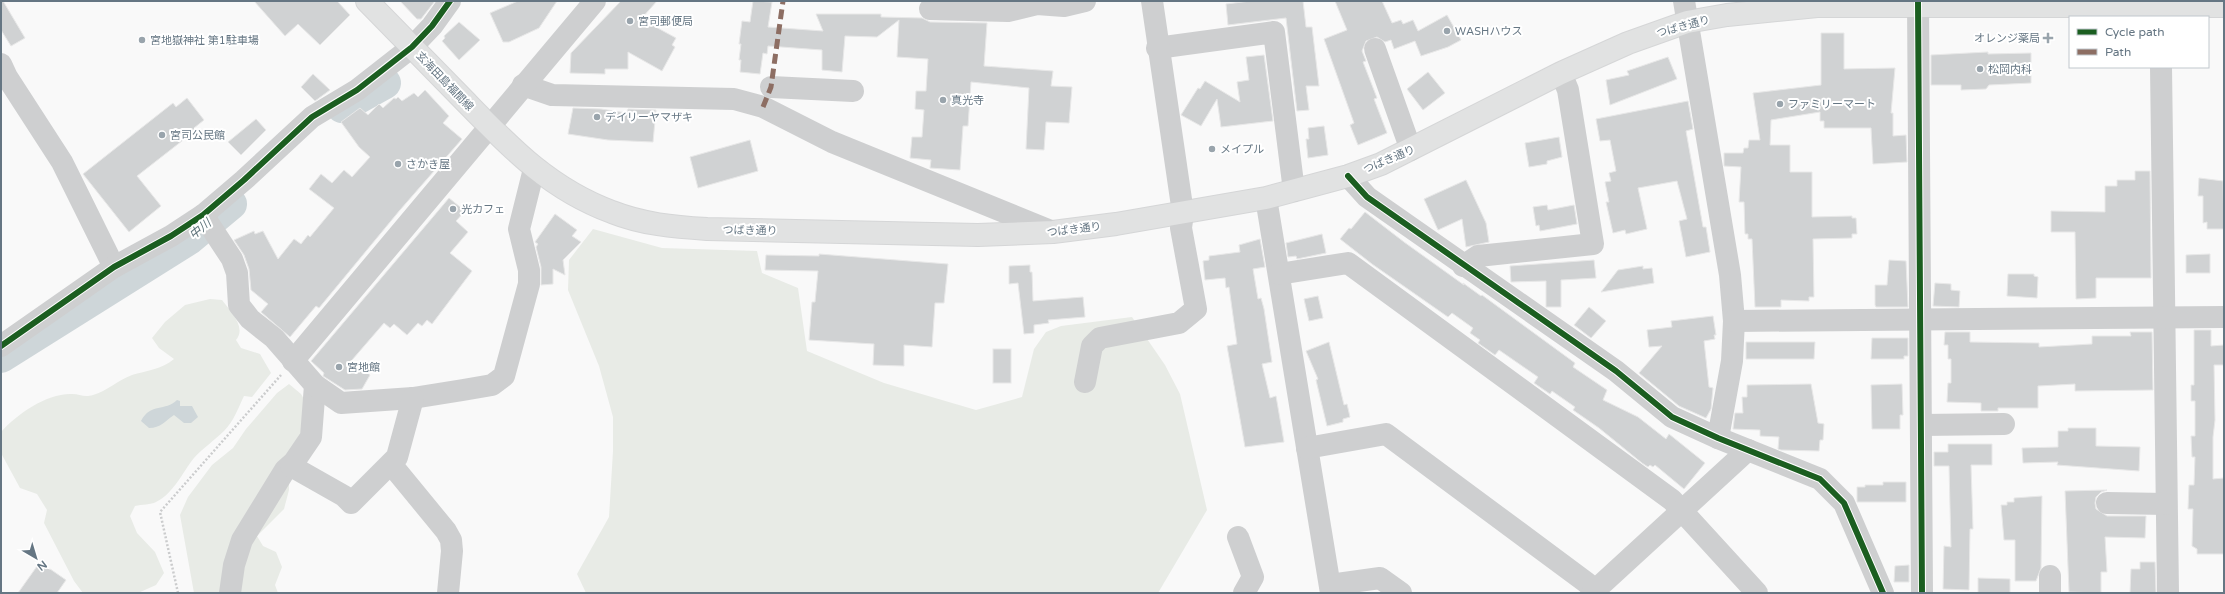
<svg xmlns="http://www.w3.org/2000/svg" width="2225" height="594" font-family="'Varela Round','Noto Sans JP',sans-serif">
  <rect width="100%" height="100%" fill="#f9f9f9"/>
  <g fill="#e8ebe6">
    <path d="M593,229L662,248L757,251L762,273L798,288L807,351L884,383L976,410L1022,397L1034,349L1046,332L1061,326L1132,317L1165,365L1180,394L1207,510L1158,593H586L577,574L609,517L613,451V417L599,366L568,290L569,260Z"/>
    <path d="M210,299L222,300C230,311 247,327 236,340L241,348L260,354L271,373L252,397L244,396C238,408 234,421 224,431C215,440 203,448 194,458C182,473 174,493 156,502C151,505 142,504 135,506L130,516L137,533L155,552L164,573L156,585L138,593H83L74,581L44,523L47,510L37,494L20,488L1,453V432C17,414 47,393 72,394C80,394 84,398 93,395C107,391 118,380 132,375C146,371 162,369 174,359L159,348L152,338L165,322L185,305Z"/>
    <path d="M289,384L301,394L305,401V427L289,478V490L284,509L257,536L263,546L276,552L282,567L275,585L278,593H194L180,515L188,497L212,465L233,448L246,429L277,393Z"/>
  </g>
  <path fill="#ced6d9" d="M177,400L180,401V406H192L198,417L191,423H184L174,415C165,421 161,428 149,428L141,421C151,402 165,412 177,400Z"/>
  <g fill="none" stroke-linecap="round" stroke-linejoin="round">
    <g stroke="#ced6d9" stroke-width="32">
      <path d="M342,107L385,83"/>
      <path d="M1,357L189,239L231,204"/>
    </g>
  </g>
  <g fill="#d0d2d3" stroke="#e8e8e8">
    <path d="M1,1H3L25,38L11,46L1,30Z"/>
    <path d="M254,1H337L350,15L320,45L298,24L285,36Z"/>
    <path d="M400,1H435L421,19H417Z"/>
    <path d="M518,1H557L539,28L509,42H503L490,13Z"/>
    <path d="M621,1H657L641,19L676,38L672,45L675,47L662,71L628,52V69H605V74L570,73L571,53Z"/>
    <path d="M753,1L772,2L768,27L823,31L816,14H881V17L922,18L930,22L987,23L984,66L1053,71L1051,86L1072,87L1069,123L1046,122L1044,150L1026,149L1029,88L971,82L968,126H963L960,170L930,168L931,160L910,158L912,137H922L924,110L915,109L916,91H926L928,59L897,57L899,20L877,37L845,36L842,72L822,70V50L768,46L767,54L763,53L760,74L740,72L741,60H739L741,44H739L742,21L750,22Z"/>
    <path d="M1251,1H1303L1306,27H1312L1319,86H1306L1309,110L1297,111L1286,18L1228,25L1226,4Z"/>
    <path d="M1335,1H1382L1392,23L1401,20L1403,24L1413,20L1418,31L1447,15L1461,40L1448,47L1421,56L1415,41L1394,49L1391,40L1385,42L1377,37L1366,41L1362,51L1366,61L1363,62L1377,98L1374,99L1387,133L1358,145L1350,125L1354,123L1324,39L1347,30Z"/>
    <path d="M459,22L480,40L459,60L442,41L445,38L444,36Z"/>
    <path d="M1821,33H1844V69L1895,68L1891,113H1893V136L1906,135L1907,162L1873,164L1871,128H1824V121H1820V112L1771,120L1770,145H1790V172H1812V217L1852,216V218H1856L1857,234H1852V238L1813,239L1814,297H1809V301L1781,300V307H1755L1752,239H1748V234H1745L1744,202H1739L1741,167L1724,166V153H1743L1744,148H1748L1749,140H1760L1753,93L1821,85Z"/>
    <path d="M1988,52V54L2031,53V83L1989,85L1986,89L1961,90V85H1931V55Z"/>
    <path d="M1264,55L1273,121L1221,127L1217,99L1201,126L1181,115L1198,88L1200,89L1205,81L1240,102L1237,82L1249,80L1246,57Z"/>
    <path d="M1668,57L1677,79L1610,105L1606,80L1629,75L1627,71Z"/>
    <path d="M1428,72L1445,93L1423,110L1407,89Z"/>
    <path d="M313,74L330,90L315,101L301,87Z"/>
    <path d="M425,90L449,116L443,123L462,139L400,210L319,308L316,306L290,337L261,312L268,304L251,290L249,269L244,255L234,240L254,231L255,234L263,231L278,259L294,239L301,244L308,235L310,237L334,208L309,189L321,174L332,183L344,170L352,177L370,157L359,147L341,122L360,108L368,115L379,104L383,108L394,98L396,99L398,97L402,101L414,93L418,97Z"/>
    <path d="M187,98L204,120L194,128L196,130L137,176L161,206L129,232L83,174L173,103L176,107Z"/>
    <path d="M1688,101L1693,129L1686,131L1703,227H1706L1710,252L1686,257L1679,221L1687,219L1677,181L1638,188L1647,229L1626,234L1625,230L1613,233L1606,202H1609L1605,182L1611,181L1609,173L1616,171L1610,140L1600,141L1596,119Z"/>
    <path d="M573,108L601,109L627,113L628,109L656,110L653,142L608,140L568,134Z"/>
    <path d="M256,119L266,130L241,155L228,142Z"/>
    <path d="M1324,126L1328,155L1308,158L1306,139H1309L1308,128Z"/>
    <path d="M1559,137L1562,157L1547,161V164L1529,167L1525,143Z"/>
    <path d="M750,140L758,171L698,188L690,157Z"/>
    <path d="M2135,171H2150L2151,278H2096V298L2076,299L2075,232H2051V211L2105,212V186H2117V180H2135Z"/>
    <path d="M2199,178L2223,181L2224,229H2207V222L2203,223V196H2198Z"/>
    <path d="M1466,180L1486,223L1489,242L1466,247L1462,219L1438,230L1424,199Z"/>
    <path d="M449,198L465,211L456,221L468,232L450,253L472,271L432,324L427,320L422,326L418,323L407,335L394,324L390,328L384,323L352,360L370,375L362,389L345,390L323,376L324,373L311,361Z"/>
    <path d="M1547,205L1548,210L1574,205L1577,224L1540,231L1539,225L1536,226L1533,207Z"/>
    <path d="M1365,212L1404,242L1464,285L1463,283L1481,296L1482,295L1575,363L1573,367L1607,390L1603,400L1638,417L1666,439L1669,434L1705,463L1684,489L1655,465L1653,467L1650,465L1648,467L1642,463L1599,428L1573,410L1575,407L1552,391L1550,394L1534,383L1538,377L1499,350L1495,355L1478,343L1480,340L1470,333L1473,328L1452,313L1448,317L1372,264L1340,239L1349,228L1351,229Z"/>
    <path d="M555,214L577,230L572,236L581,242L563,260L565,275L553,269V284L541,285V267L536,247L538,244L535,242Z"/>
    <path d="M1322,234L1326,253L1297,259L1296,256L1288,257L1286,243Z"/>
    <path d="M1260,239L1265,267L1253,269L1258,299L1261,298L1264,309L1272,362L1262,364L1270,398L1276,396L1284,442L1245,447L1227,346L1237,344L1229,287L1226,288L1225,278L1205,280L1203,261L1209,260V256L1240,252L1239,245Z"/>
    <path d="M819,254L948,264L944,303H935L932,347L904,345V366L873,365L874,344L809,340L812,302H815L818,271L765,270L766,255L819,256Z"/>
    <path d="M2210,254V273H2186V255Z"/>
    <path d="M1594,260L1596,278L1561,280V307H1546V281L1511,282L1510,266Z"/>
    <path d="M1889,260L1906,261L1908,307H1876L1875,305V285H1887Z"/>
    <path d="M1030,265V272H1032L1033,301L1083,297L1085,317L1048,320L1049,323L1034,325V333L1024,334L1018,283L1009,284V266Z"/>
    <path d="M1643,266V269L1652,268L1654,283L1601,292L1618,270Z"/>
    <path d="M2008,274H2034V276L2038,277L2037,298L2007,296Z"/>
    <path d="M1935,283L1951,284V290L1960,291L1959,307L1933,306Z"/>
    <path d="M1318,296L1323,318L1309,321L1304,299Z"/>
    <path d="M1589,307L1606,321L1591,338L1574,325Z"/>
    <path d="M1713,316L1716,335H1714L1715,339L1704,341L1709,387L1713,388L1711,409L1706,418L1679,406L1639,373L1662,346L1649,347L1647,330L1672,327L1671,321Z"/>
    <path d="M2194,330H2211V346L2224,345V365H2214L2215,420L2213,437V479L2224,478V554H2197V549L2192,546L2193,509H2188L2189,485H2194L2195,457H2192L2191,436H2195V401H2191V385H2194Z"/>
    <path d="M1945,332H1970V342L2039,343V347L2092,344V336H2131L2130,332H2152L2153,390L2075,391V384L2038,386V408H1998V411H1981V403L1947,402L1948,383H1951V359H1948V345H1944Z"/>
    <path d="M1872,338H1908V356H1904V359H1871Z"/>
    <path d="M1329,342L1344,405L1347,404L1350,417L1343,419V422L1327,426L1316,380L1318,379L1306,351Z"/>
    <path d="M1746,342H1815L1814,359H1746Z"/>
    <rect x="993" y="349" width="18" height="34"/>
    <path d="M1811,384L1818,423L1824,424L1823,440H1820L1819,451L1781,450L1778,449L1779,437L1760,436V430L1733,429L1735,413H1743L1742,397H1747V385Z"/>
    <path d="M1902,384L1903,415H1900V429H1872L1871,385Z"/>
    <path d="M2068,428H2096V446L2140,447L2139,471L2057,465L2058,462L2023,463L2022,448L2058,447V431H2068Z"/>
    <path d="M1948,444H1992V465H1971L1973,529H1970L1969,590L1943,589L1944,546L1951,547L1949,466H1934V452H1948Z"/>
    <path d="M1883,482H1906V502H1857V487H1865V485H1883Z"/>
    <path d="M2107,490L2101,492L2096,497L2095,503L2096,509L2107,516H2146L2145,538L2105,537L2107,572H2101V593L2069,592L2065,491Z"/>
    <path d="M2042,496L2041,568L2036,581H2015V540H2004L2001,505H2007V502H2014V498Z"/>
    <path d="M40,562L66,580L57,593H18Z"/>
    <path d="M2140,562H2155L2156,593H2130L2131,569H2140Z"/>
    <path d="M1909,565V582H1894L1895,566Z"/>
    <path d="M1978,578L2010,579V593H1978Z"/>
  </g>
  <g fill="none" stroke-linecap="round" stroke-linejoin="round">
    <g stroke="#d5d6d7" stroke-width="24">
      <path id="major" d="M367,1C398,33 429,64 460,96C507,144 547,188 612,212C642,224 674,227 707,229L978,235L1053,232L1116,224L1266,198L1348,176L1381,164L1561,73L1628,43L1687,22L1727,15L1817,6H2224"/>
    </g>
    <path stroke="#cbcccd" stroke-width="2.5" stroke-dasharray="2 2" stroke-linecap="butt" d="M178,593L160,512L281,375"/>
    <g stroke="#cecfd0" stroke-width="22">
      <path d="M1684,1L1730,275L1734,321L1732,361L1718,438"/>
      <path d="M1918,1L1922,593"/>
      <path d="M930,9L1008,11L1037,4L1064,6L1085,1"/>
      <path d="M1157,48L1274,32L1294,191"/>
      <path d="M1375,49L1411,150"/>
      <path d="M1,64L7,77L62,162L114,267"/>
      <path d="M2161,67L2168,593"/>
      <path d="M523,85L552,95L734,99L763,107L832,142L1053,232"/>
      <path d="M771,87L853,91"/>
      <path d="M1348,176L1367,197L1616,371L1672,417L1718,438L1820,479L1844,503L1883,593"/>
      <path d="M1266,198L1331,593"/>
      <path d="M203,215L232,259L237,273L239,305L250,319L274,338L315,385L311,437L294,462L285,470L242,540L234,565L230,593"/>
      <path d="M1463,266L1478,256L1593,244L1568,90L1561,73"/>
      <path d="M1279,274L1348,263L1672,500L1757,593"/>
      <path d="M1734,321L2224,317"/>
      <path d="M1,346L114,267L171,236L203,215L244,180L312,117L357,90L412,47L432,26L450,1"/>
      <path d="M293,361L595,1"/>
      <path d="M1085,382L1092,346L1100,338L1179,323L1196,309L1181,228L1183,213L1152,1"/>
      <path d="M315,385L341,403L413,398L463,390L492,385L504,376L529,284V270L519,229L534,169"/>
      <path d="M1922,425L2004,424"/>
      <path d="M1307,448L1386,434L1587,583L1596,593"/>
      <path d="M391,464L446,531L451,540L452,551L448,593"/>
      <path d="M291,466L344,496L351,503L397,457L413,398"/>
      <path d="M2107,503L2166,504"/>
      <path d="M1238,537L1253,577L1244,593"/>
      <path d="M2050,576V593"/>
      <path d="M1330,585L1380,578L1401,593"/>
      <path d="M1592,593L1748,450"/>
    </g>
    <use href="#major" stroke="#e1e2e2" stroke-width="22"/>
    <path stroke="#8d6e63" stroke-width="5" stroke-dasharray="10 5" stroke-linecap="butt" d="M763,107L771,87L783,1"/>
    <g stroke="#fff" stroke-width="8">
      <g id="cycleway">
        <path d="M1918,1L1922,593"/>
        <path d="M1348,176L1367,197L1616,371L1672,417L1718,438L1820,479L1844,503L1883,593"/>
        <path d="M1,346L114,267L171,236L203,215L244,180L312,117L357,90L412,47L432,26L450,1"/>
      </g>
    </g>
    <use href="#cycleway" stroke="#1b5e20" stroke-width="6"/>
  </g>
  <g fill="#99a4ac" stroke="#fff" stroke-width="1.5">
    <circle cx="630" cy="21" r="4"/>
    <circle cx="1447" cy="31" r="4"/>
    <path d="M2046 32h4v4h4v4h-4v4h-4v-4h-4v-4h4z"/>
    <circle cx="142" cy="40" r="4"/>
    <circle cx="1980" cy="69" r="4"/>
    <circle cx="943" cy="100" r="4"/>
    <circle cx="1780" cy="104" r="4"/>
    <circle cx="597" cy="117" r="4"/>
    <circle cx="162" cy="135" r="4"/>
    <circle cx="1212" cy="149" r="4"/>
    <circle cx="398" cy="164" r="4"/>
    <circle cx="453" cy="209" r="4"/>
    <circle cx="339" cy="367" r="4"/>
  </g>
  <g text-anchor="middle" stroke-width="4" stroke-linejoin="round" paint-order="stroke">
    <g font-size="11" fill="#657683" stroke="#fff" text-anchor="start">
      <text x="638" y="25">宮司郵便局</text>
      <text x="1455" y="35">WASHハウス</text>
      <text x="2040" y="42" text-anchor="end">オレンジ薬局</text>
      <text x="150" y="44">宮地嶽神社 第1駐車場</text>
      <text x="1988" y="73">松岡内科</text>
      <text x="951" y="104">真光寺</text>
      <text x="1788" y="108">ファミリーマート</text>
      <text x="605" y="121">デイリーヤマザキ</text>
      <text x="170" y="139">宮司公民館</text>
      <text x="1220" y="153">メイプル</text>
      <text x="406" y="168">さかき屋</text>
      <text x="461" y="213">光カフェ</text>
      <text x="347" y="371">宮地館</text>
    </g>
    <g font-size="11" fill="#657683" stroke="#fff">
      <text transform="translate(1683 26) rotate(-15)" y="4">つばき通り</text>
      <text transform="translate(445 81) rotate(46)" y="4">玄海田島福間線</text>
      <text transform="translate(1389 159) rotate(-23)" y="4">つばき通り</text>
      <text transform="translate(1074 229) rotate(-7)" y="4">つばき通り</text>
      <text transform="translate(750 230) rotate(1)" y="4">つばき通り</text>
    </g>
    <g font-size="12" font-style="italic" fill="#60757c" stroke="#fff">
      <text transform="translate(200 229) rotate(-39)" y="4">中川</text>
    </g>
  </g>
  <rect width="2225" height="594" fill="none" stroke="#657683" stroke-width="4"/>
  <rect x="2069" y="16" width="140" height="52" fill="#ffffff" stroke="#c1c8cd"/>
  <rect x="2077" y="29" width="20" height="6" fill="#1b5e20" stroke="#c1c8cd"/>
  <text x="2105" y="36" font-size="12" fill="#657683">Cycle path</text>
  <rect x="2077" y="49" width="20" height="6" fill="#8d6e63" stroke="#c1c8cd"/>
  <text x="2105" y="56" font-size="12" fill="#657683">Path</text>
  <g transform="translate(36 558) rotate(142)" stroke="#ffffff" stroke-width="3" paint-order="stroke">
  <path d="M0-3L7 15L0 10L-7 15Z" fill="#657683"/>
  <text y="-6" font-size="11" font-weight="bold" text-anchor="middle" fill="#657683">N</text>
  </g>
</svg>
